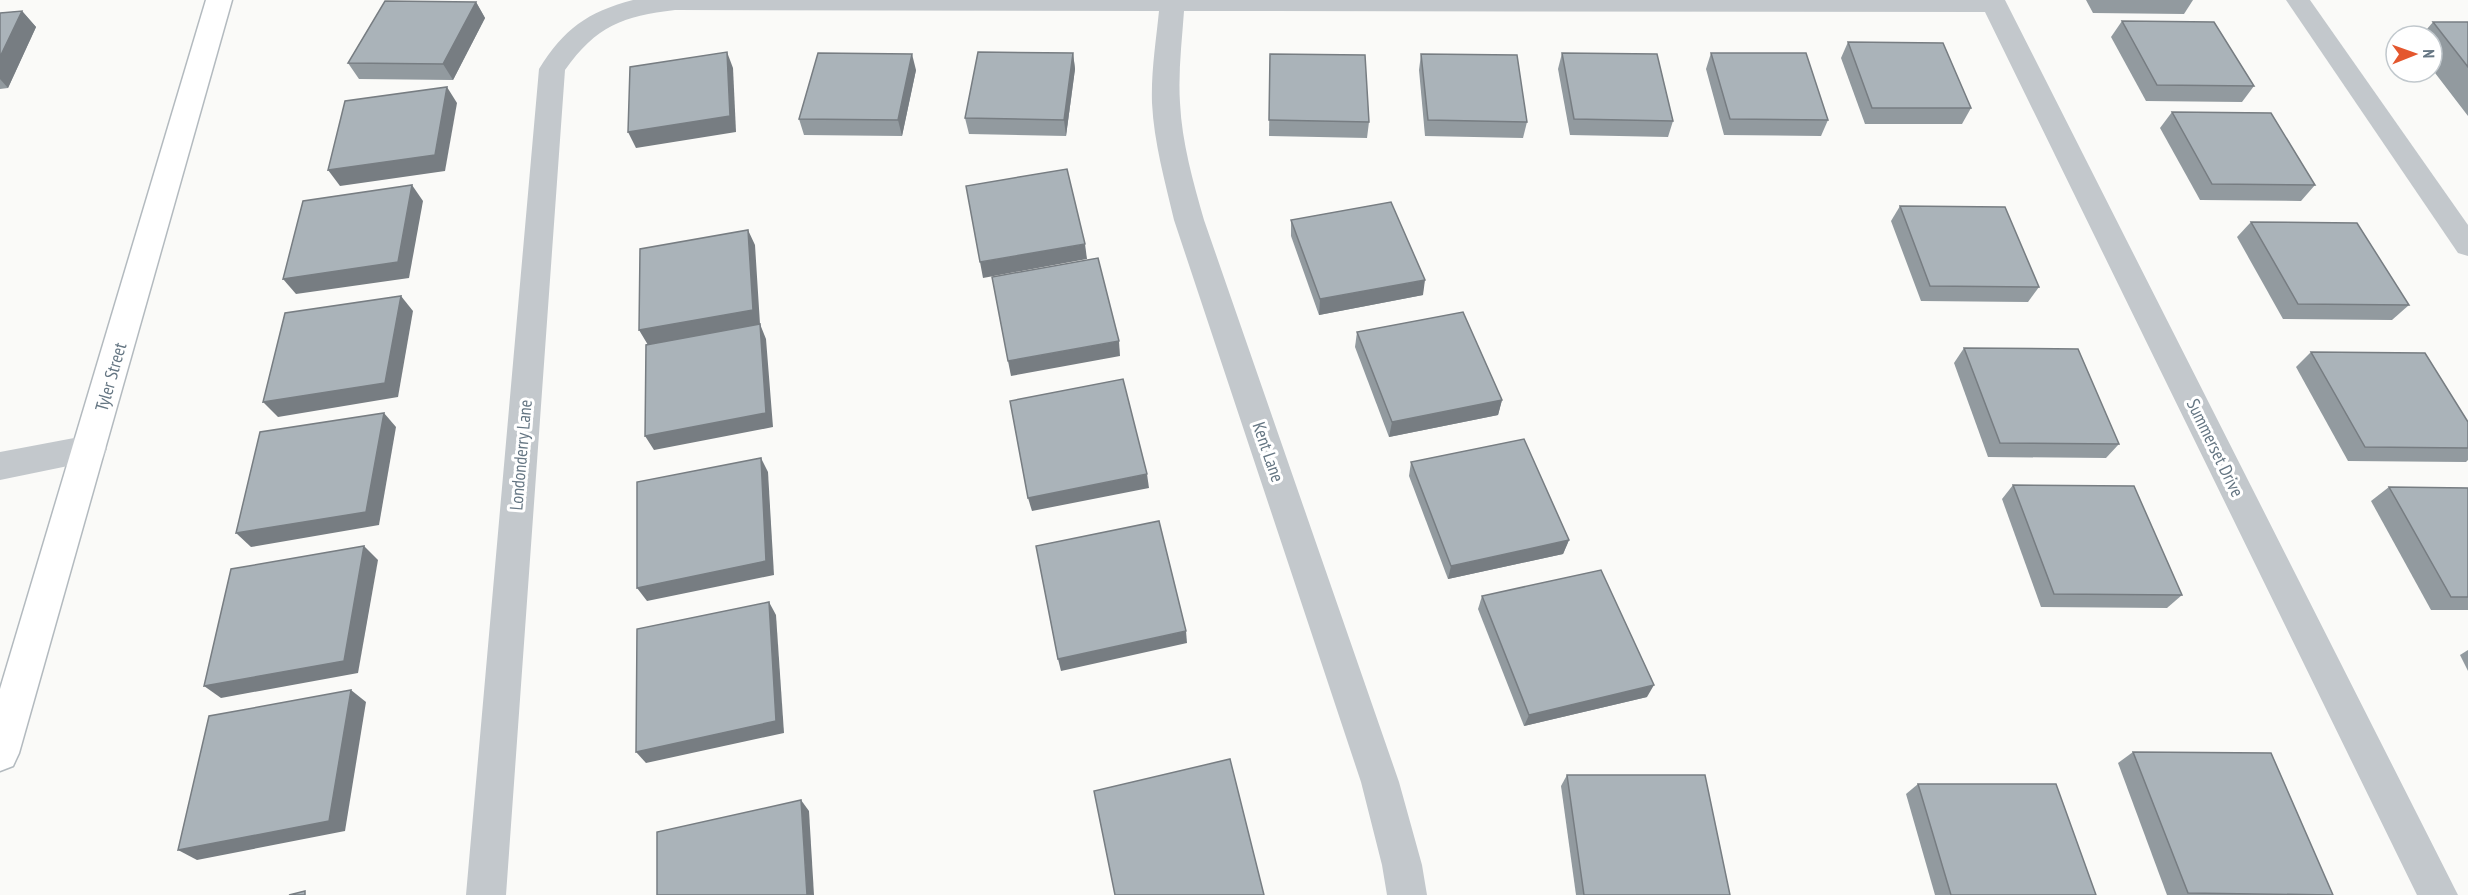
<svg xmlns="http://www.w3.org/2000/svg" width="2468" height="895" font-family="'PT Sans Narrow',sans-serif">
  <rect width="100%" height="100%" fill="#fafaf8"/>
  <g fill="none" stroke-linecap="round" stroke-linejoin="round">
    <g stroke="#b3babf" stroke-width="3">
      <path id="secondary" d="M206,0H232L19,753L13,766L0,771V689Z"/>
    </g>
    <path fill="#c3c8cc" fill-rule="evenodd" d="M2286,0H2310L2468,225V256L2458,253Z"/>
    <g fill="#c3c8cc" fill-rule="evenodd">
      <path d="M633,0H2005L2458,895H2417L1985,12L1184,11C1182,41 1178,72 1180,103C1182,143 1193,181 1204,220L1399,782L1422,865L1427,895H1387L1382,865L1361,782L1174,220C1165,181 1154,143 1152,103C1151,72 1156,41 1159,11L675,10C623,16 596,26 565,70L506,895H466L539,69C564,29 587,12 633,0Z"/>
      <path d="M90,435L102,439L107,449L102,459L0,480V452Z"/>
    </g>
    <use href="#secondary" fill="#fff" fill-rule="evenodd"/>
  </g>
  <g fill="#929a9f">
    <path d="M2086,0H2193L2184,14L2093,13Z"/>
    <path d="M476,2L485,18L453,80L359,79L348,63Z"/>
    <path d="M22,11L36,27L8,88L0,89V13Z"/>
    <path d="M2122,21L2254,86L2242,102L2146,101L2111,37Z"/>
    <path d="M2433,22H2468V116L2432,69V36H2421Z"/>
    <path d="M1848,42L1971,108L1962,124H1865L1841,58Z"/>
    <path d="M1073,53L1075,69L1066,136L969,134L965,118Z"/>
    <path d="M1562,53L1673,121L1668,137L1570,135L1558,69Z"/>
    <path d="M1711,53L1828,120L1821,136L1724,135L1706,69Z"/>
    <path d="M1270,54L1369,122L1367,138L1269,136Z"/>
    <path d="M1421,54L1527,122L1523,138L1425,136L1419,70Z"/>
    <path d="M916,70L902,136L804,135L799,119Z"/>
    <path d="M2172,112L2315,185L2301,201L2200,200L2160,128Z"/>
    <path d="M1900,206L2039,287L2028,302L1921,301L1891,221Z"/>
    <path d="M1291,220L1423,295L1319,315L1291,236Z"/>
    <path d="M2251,222L2409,305L2392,320L2283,319L2237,237Z"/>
    <path d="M1357,332L1502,400L1498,415L1389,437L1355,347Z"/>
    <path d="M1964,348L2119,444L2106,458L1988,457L1954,363Z"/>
    <path d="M2311,352L2468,422V460L2466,462L2348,461L2296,367Z"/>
    <path d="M1411,462L1569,540L1563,554L1448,579L1409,476Z"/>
    <path d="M2013,485L2182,595L2167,608L2041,607L2002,499Z"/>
    <path d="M2389,487L2468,488V610H2431L2371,501Z"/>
    <path d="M1482,596L1647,697L1524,726L1478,609Z"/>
    <path d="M2468,650V671L2460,655Z"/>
    <path d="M2133,752L2333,895H2167L2118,763Z"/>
    <path d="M1567,775L1730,895H1576L1561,786Z"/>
    <path d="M1918,784L2096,895H1935L1906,794Z"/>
  </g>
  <g fill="#777d82">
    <path d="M476,2L485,18L453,80L443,64Z"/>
    <path d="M22,11L36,27L8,88L0,79V57Z"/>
    <path d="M727,52L733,68L736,132L636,148L628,132Z"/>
    <path d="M1073,53L1075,69L1066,136L1064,120Z"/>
    <path d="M912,54L916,70L902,136L898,120Z"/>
    <path d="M447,87L457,103L445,171L340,186L328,170Z"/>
    <path d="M412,185L423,201L409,278L296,294L283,279Z"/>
    <path d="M748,230L755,245L760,324L766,339L773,427L654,450L645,436L648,345L639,330Z"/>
    <path d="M1085,244L1087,259L983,278L980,262Z"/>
    <path d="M1425,280L1423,295L1319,315L1320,299Z"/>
    <path d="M401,296L413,311L398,397L278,417L263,402Z"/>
    <path d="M1119,341L1120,356L1011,376L1008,361Z"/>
    <path d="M1502,400L1498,415L1389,437L1392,422Z"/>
    <path d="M384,413L396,427L379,525L251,547L236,533Z"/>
    <path d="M761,458L768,472L774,575L647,601L637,588Z"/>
    <path d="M1147,474L1149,488L1032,511L1028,498Z"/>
    <path d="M1569,540L1563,554L1448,579L1451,566Z"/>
    <path d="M364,546L378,560L358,673L221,698L204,686Z"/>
    <path d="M769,602L776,615L784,733L646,763L636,752Z"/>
    <path d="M1186,631L1187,643L1061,671L1058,659Z"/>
    <path d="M1654,685L1647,697L1524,726L1529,715Z"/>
    <path d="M351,690L366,702L345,831L197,860L178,850Z"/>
    <path d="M801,800L809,811L814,895H807Z"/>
  </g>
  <g fill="#aab3b9" stroke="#777d82" stroke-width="1.5">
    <path d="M385,1L476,2L443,64L348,63Z"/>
    <path d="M22,11L0,57V13Z"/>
    <path d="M2122,21L2214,22L2254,86L2157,85Z"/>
    <path d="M2433,22H2468V67Z"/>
    <path d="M1848,42L1943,43L1971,108H1872Z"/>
    <path d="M727,52L730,116L628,132L630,67Z"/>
    <path d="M978,52L1073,53L1064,120L965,118Z"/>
    <path d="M818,53L912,54L898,120L799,119Z"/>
    <path d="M1562,53L1657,54L1673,121L1574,119Z"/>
    <path d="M1711,53H1806L1828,120L1730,119Z"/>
    <path d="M1270,54L1365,55L1369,122L1269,120Z"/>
    <path d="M1421,54L1517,55L1527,122L1428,120Z"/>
    <path d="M447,87L435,155L328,170L345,101Z"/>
    <path d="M2172,112L2271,113L2315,185L2212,184Z"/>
    <path d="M1067,169L1085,244L980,262L966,186Z"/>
    <path d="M412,185L398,262L283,279L303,201Z"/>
    <path d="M1391,202L1425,280L1320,299L1291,220Z"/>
    <path d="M1900,206L2005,207L2039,287L1930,286Z"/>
    <path d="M2251,222L2357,223L2409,305L2298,304Z"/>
    <path d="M748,230L753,310L639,330L640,249Z"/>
    <path d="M1098,258L1119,341L1008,361L992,277Z"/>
    <path d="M401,296L385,383L263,402L285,313Z"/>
    <path d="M1463,312L1502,400L1392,422L1357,332Z"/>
    <path d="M760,324L766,413L645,436L646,345Z"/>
    <path d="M1964,348L2078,349L2119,444L2000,443Z"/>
    <path d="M2311,352L2425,353L2468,422V448L2365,447Z"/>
    <path d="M1123,379L1147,474L1028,498L1010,401Z"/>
    <path d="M384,413L366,512L236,533L260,432Z"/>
    <path d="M1524,439L1569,540L1451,566L1411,462Z"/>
    <path d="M761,458L766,561L637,588V482Z"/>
    <path d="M2013,485L2134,486L2182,595L2054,594Z"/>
    <path d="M2389,487L2468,488V597H2451Z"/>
    <path d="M1159,521L1186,631L1058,659L1036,546Z"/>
    <path d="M364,546L344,661L204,686L231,569Z"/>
    <path d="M1601,570L1654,685L1529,715L1482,596Z"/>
    <path d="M769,602L776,721L636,752L637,629Z"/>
    <path d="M351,690L329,821L178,850L209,716Z"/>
    <path d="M2133,752L2271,753L2333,895L2188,893Z"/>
    <path d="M1230,759L1264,895H1115L1094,791Z"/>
    <path d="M1567,775H1705L1730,895H1584Z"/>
    <path d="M1918,784H2056L2096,895H1951Z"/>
    <path d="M801,800L807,895H657V832Z"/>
    <path d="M305,891V895H289Z"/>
  </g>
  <g text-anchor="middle" stroke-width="6" stroke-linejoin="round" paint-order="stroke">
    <g font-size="18" fill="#657683" stroke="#fff">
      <text transform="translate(111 377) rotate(-74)" y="6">Tyler Street</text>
      <text transform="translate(2215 448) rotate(64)" y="6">Summerset Drive</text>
      <text transform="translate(1268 452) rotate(71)" y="6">Kent Lane</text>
      <text transform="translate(521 455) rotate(-85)" y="6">Londonderry Lane</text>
    </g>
  </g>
  <g transform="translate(2414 54) rotate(89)"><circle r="28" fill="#ffffff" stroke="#c1c8cd" stroke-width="1.5"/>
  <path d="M0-4.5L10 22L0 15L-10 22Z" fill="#e4572e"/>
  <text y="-9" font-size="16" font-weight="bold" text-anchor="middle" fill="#657683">N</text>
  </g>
</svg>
